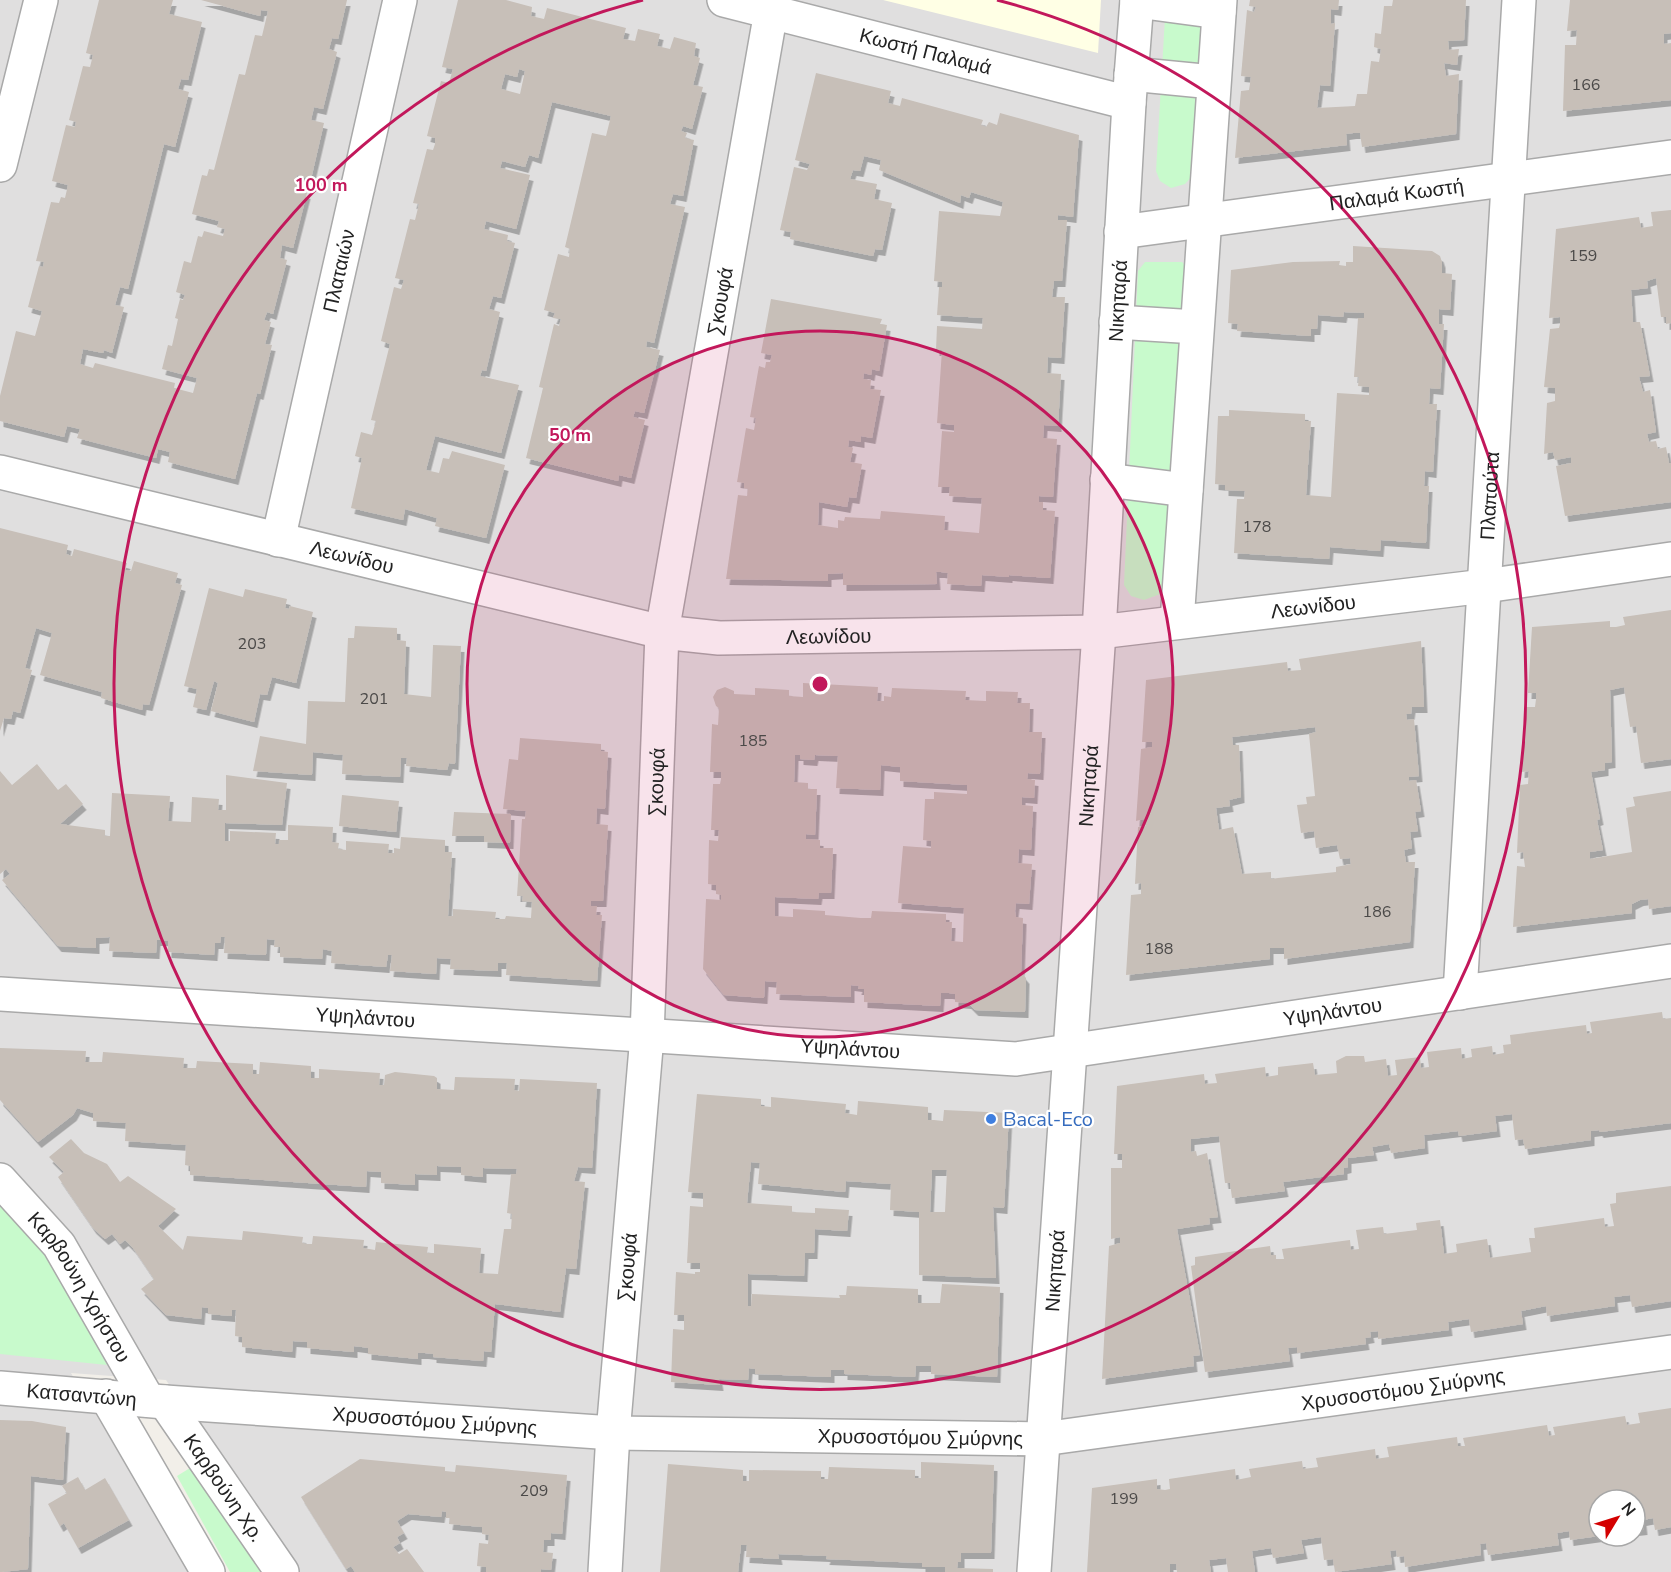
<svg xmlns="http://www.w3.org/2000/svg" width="1671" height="1572" font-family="'Nunito Sans',sans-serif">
  <defs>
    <filter id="shadow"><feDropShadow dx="3.5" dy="6" stdDeviation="0" flood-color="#0004"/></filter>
  </defs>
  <rect width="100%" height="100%" fill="#f2efe9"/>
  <path fill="#e0dfdf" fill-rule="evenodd" d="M0,0H1671V1572H296L166,1380L71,1373L190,1572H0ZM1599,1500H1635V1536H1599Z"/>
  <path fill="#ffffe5" d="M883,0H1101L1098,53Z"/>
  <g fill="#c8facc">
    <path d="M1166,0H1205L1196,172L1185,184L1171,188L1160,181L1156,171Z"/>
    <path d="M1145,262H1182L1188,268L1163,593L1144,600L1131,596L1124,585L1138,271Z"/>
    <path d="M0,1201L42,1247L107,1365L0,1354Z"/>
    <path d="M190,1468L262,1572H230L177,1476Z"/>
  </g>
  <g fill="#c7bfb8" fill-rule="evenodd" filter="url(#shadow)">
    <path d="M99,0H173L169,14L202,22L188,80L181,79L178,89L189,92L175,147L164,144L128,289L120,287L115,305L124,307L112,353L104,350L103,353L83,349L80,364L93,368L95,363L175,383L174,388L193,393L197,378L162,369L168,345L172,346L178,319L175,318L180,299L183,300L185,295L176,292L184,261L191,263L198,236L202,237L204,231L223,236L225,229L217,227L219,221L192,214L202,175L207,176L209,169L214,170L239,74L245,75L255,35L262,36L268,11L261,10L260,16L201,0H347L338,39L332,38L329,49L337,52L323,109L314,107L311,120L324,123L311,179L297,175L296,181L298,182L296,190L307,193L293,248L282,245L280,258L287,260L273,314L267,312L264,320L271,322L265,344L272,345L260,394L257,393L235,479L168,462L170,452L158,449L156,458L77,438L80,429L67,426L64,437L0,421V396L16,331L35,336L42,311L28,307L39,266L43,267L44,262L36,261L51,202L59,203L61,197L65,198L68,185L52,181L66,125L75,127L76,122L69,120L83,66L90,67L93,55L86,53Z"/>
    <path d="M458,0H506L532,7L531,16L544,19L547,8L626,28L623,39L635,41L638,29L660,34L657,46L670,49L674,37L696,43L694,56L700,58L693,85L703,87L692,129L683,126L681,131L687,133L685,138L694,140L683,196L673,194L670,204L685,207L654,343L647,341L646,347L660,350L644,413L635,411L633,417L645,420L631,478L619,475L618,481L526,458L543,388L539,387L554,324L559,326L561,319L553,318L555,313L544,310L558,254L569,257L570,249L565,247L592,133L606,136L611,116L552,102L538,158L529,155L525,167L502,161L500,168L530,175L516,229L486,221L484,229L508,235L507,241L515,243L501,298L493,296L489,309L500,312L486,371L482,370L480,376L519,385L501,453L435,436L426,470L439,473L443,458L449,459L452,451L505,465L486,538L435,526L437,518L405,509L403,520L351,508L362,458L355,456L361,432L372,435L376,421L371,420L390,344L381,341L394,287L401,289L404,280L395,278L410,219L415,220L419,204L413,203L427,149L433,150L435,144V138L427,136L441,81L449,83L453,69L442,67ZM519,69L525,71L520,94L501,89L505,74L517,77Z"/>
    <path d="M1250,0H1339L1338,10L1331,9V24L1335,23L1330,86L1320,85L1317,108L1355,106L1357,94H1367L1371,61L1379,62L1381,49L1374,47L1375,33L1381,34L1384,6H1392L1393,0H1466L1464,40L1448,41L1449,50L1459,49L1457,65L1444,63L1446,76L1459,74L1456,134L1362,147L1360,133H1353L1346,134L1347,145L1235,158L1241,91L1249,90L1251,77L1241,76L1247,10L1254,12L1256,7L1249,6Z"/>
    <path d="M1570,0H1671V33L1664,34V44L1671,43V100L1563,111L1565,45H1576L1577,30L1567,31Z"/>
    <path d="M816,73L891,91L888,103L900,106L902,98L983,120L981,125L986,127L989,122L997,125L1000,113L1079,135L1073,217L1058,215V220H1067L1062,281H1054L1052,297H1065L1061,358L1048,357L1047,373L1061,374L1058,426L1044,425L1043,438L1057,439L1053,497L1039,496V502H1043V510L1055,511L1050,578L1009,575V577L982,575L981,586L947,584L948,573L941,572H936L937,584L843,585V573L828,574V581L726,579L738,495L747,496L748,489L744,488V483L737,482L746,428L754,430L756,418L750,417L759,366L765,368L766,362H770L772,355L761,353L771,299L882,319L880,324L887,325L879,371L872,369L871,375L864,373L863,379L871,380L870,389L881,390L872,438L861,436V442L849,440L848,447L853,448L850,462L862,464L856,498L849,497L847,507L819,502L818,525L838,528V520L844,521L845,517L880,519L881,511L945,516L944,530L979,533L982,498L949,496L950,487H938L942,431L954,432V425L937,423L942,350H936L937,326L982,329L983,318L937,315L939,287H942V282L934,281L939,211L1000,216L1003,202L971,192L969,198L961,195L960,203L879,170L881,160L864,156L860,171L853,170L850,179L877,184L874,199L892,203L882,250L875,249L873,256L790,239L791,232L780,230L794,167L807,170L810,164L795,160Z"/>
    <path d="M1671,210V323L1666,324V317H1661L1656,278L1647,281L1648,288L1631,290L1633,322H1640L1650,376L1639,377L1643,392L1650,390L1656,432L1647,434L1649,442L1656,441L1658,449L1666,447L1669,463H1671V502L1565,516L1556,466L1571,463V457L1555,460L1553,452L1544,454L1547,403L1555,401V388L1544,387L1550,329L1559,328L1560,324V317L1549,318L1556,229L1639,217L1641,228L1653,226L1651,212Z"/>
    <path d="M1353,246L1432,251L1440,256L1442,262V273L1452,274L1450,310L1439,309V324H1444L1440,389L1430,388L1429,404H1437L1433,472L1425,471L1424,486H1429L1426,543L1381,540L1380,551L1330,547L1329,559L1234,553L1237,499H1244L1245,491L1225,490V485L1215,484L1218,416H1229V410L1305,414V421H1311L1306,495L1331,497L1337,393L1369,395V387L1358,386L1359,377H1354L1358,318H1364V313L1344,312L1343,317L1318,315L1317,329H1311V336L1237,331L1238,324L1228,323L1231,270L1293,262L1340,261L1339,265L1346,266V262H1353Z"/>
    <path d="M0,528L68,545L66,554L72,556L74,549L127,563L125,570L131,571L134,561L178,573L175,583L182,585L149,705L143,704L142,710L101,698L102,692L40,675L52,633L36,628L25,668L32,670L20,713L13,711L11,719L4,718L0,731Z"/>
    <path d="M209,588L243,597L245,589L287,599L285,608L289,609L290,606L313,612L296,683L272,677L267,695L260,694L254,722L211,711L218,683L214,681L206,710L193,707L197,689L184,686Z"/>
    <path d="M1671,610V759L1641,763L1636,726L1630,727L1624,687L1610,690L1612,762L1605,763V770L1591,772L1600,819L1597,820L1603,850L1590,852V859L1632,852L1626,808L1635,806L1633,797L1671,791V906L1649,909L1648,899L1640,900L1632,904V913L1513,927L1517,866L1525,867L1523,852L1517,853L1520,785L1528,784L1529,771L1521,772L1526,707H1535L1536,699V693H1528L1532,627L1610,621V627H1616L1625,625L1623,617Z"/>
    <path d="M355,626L397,628V640L406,641L404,694L431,697L433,645L461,646L455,764L449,763L447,770L406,766L407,758H401L400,777L342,774L343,755L313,752L312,775L253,771L260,736L306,744L308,701L345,702L348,638H354Z"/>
    <path d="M1421,641L1424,707H1412L1411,714H1406L1407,720L1414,719L1419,776L1409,777V781L1416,780L1421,811L1415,812L1418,831L1410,832L1412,848L1404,850L1406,862H1415L1410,942L1284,959V948H1270V959L1126,975L1131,895L1141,894V883L1135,884L1138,827L1146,826L1144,819L1136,821L1141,749L1152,747V742H1142L1146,680L1287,662L1288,671L1301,670L1299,659ZM1315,727L1316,732L1309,734L1315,796L1306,797L1307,804L1297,805L1301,833L1314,831L1316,848L1337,845L1340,859L1350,858L1351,864L1336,867V872L1278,878L1271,879V872L1242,874L1233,827L1219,830L1216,808L1230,806L1229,800L1241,797L1239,745H1233L1232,737Z"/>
    <path d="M803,683L878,687L877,701H884V696L891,697L892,688L966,691L965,700L986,701V691L1018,692L1017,703H1030L1029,732H1042L1040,774L1028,773L1027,779L1035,780L1034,798L1022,797V805L1033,806L1031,850L1019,849L1018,863L1032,864L1029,904L1016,903L1015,911L1016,917L1023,918L1021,972L1026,978L1025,1012L975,1010L968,1003L955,1002V994L949,993H941L940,1006L864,1002V989H858L859,986L851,985V997L776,994L777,982L765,981L764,998L724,995L703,969L706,899L721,900V895L716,894V885L708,884L709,840L718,841L719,830H711L713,784H720L721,779V772H710L712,724L718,725L719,708L716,706L713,697L717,690L725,687L734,691V694L755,695V688L789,690V696L803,697ZM795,755H800V759L814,760L815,755L838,756L836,788L880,790L881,765L900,767V781L967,785V794L934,792V799H925L923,840L931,841V848L903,846L898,903L964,908L963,942L951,941L952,922H946V914L872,911L871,918H861L825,915V911L793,909V917L775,916V897L818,899L819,893H831L833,848H820V840L806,839V834L815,835L817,789H808V783L794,782Z"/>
    <path d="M520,738L601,744V751L608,752L605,809L597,808L596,824L608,825L603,901H591V906H597L596,915H602L597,981L506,975L507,963H498V971L450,969L451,959L437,958L436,974L390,971L392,955H388L386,967L331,963L332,951L323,949L322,959L280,957V947H274L275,940L267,939L266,955L224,953L225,937H221L220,943H215L214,955L168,952V941L163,940H157L156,953L109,951L110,937L96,938V948L58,946L2,880L10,874L6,869L0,874V771L12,785L37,764L58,790L66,784L83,804L60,824L105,830V836H110L112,793L170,796L168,821L191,822L192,797L219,799L218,810H226V775L287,783L282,825L225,823V841H230V831L276,833L275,844H279V840H288V825L333,827L332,842L339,843L338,849L346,850V841L389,844L388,853H394V848L400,849L401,837L445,840V852H452L448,916H453V909L496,912L495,919H505L506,916L531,918L532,902L522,901L523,896H517L522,819H525L526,811L503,809L509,759L518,760Z"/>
    <path d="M342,795L399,801L396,832L339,826Z"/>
    <path d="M454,812L511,814L510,843L484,842V836H452Z"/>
    <path d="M1662,1012L1663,1019L1671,1018V1123L1600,1132L1599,1130L1591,1131V1140L1525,1149L1523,1139L1515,1140L1512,1114L1495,1116L1497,1131L1459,1136L1458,1131L1424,1135L1425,1148L1391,1153L1389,1144L1372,1147L1374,1155L1348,1158V1167L1344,1168V1174L1283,1182L1285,1191L1232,1198L1230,1183H1225L1219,1136L1191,1139V1152L1196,1151L1197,1156L1207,1153L1218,1217L1209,1218L1210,1224L1177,1229L1200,1355L1193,1356L1194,1366L1102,1379L1109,1246L1120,1243V1237L1111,1239V1168H1122V1154H1114L1117,1086L1204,1074L1205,1084L1217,1083L1215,1074L1265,1067L1266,1077L1278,1075V1067L1313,1063L1315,1075L1337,1073L1336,1061L1346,1056H1364L1365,1062L1386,1059L1388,1076L1397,1075L1395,1060L1420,1057L1421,1068L1429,1067L1427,1052L1461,1048L1462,1059L1472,1057L1471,1049L1492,1046L1493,1055L1504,1053L1503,1045L1511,1044L1510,1035L1586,1025L1587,1034L1592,1033L1590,1022Z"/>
    <path d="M0,1048L86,1051L85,1062H102L103,1052L184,1058L183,1068H196L197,1061L253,1064V1074H259L260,1062L311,1066V1078H319V1069L380,1073L379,1085H384L385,1075L395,1072L434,1076L437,1078V1089L454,1090L455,1077L515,1079L514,1090L519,1091L520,1079L597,1083L592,1168L578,1167L574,1181L585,1182L576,1269L566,1268L560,1312L495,1304L491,1352L484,1351L483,1361L433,1357V1354L425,1353H418V1359L368,1354V1348L362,1347L354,1346V1352L307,1348V1342L293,1341L292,1352L242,1347V1337L235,1336L236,1310H232V1316L208,1314V1308L202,1307L201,1319L166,1315L141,1289L154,1279L133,1248L125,1240L120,1244L112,1234L105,1239L93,1228L58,1177L64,1172L49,1157L71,1139L84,1153L107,1164L120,1182L128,1176L176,1209L158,1226L183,1250L187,1236L242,1240L243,1231L303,1237L302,1243L307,1244H312L313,1236L364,1240L363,1248L375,1250L376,1242L428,1247L427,1253H434V1244L481,1248L479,1273L498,1274L504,1229H511L512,1214L507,1213L511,1174H516L517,1169L483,1168V1177L461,1175V1167L437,1166V1175L415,1174V1185L381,1183V1172L367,1171L366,1187L190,1175V1166L185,1165L186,1145L125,1141L126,1123L93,1121V1113L77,1108L73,1115L38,1142L0,1100Z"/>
    <path d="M697,1094L761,1099V1106L771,1107V1097L846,1104L845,1113L857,1115L858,1101L928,1107V1120H934L943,1121L944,1110L1009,1113L1004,1208L993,1207L996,1278L919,1275V1212L890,1210L891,1184L846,1181L845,1192L758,1184L760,1163L751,1162L747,1203L792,1206V1212L815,1213V1208L849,1210L847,1231L815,1229L814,1253H805L804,1276L748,1274V1306H751L752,1294L840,1298L839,1295H846L847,1286L918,1289V1303H940L942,1284L1000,1287L997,1377L931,1374V1366H916L915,1377L844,1374V1370H831V1377L755,1374V1369L749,1368L748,1380L719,1379L720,1385L671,1382L673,1329L684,1330V1315H674L676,1272L695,1274V1272H700V1263H687L690,1206L703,1207V1193L688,1192ZM932,1170H947L945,1212H930Z"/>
    <path d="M1671,1186V1301L1632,1307L1630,1295L1614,1297L1615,1306L1547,1316L1546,1306L1521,1311L1523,1324L1471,1332L1469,1319L1448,1322L1449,1330L1378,1339V1331L1370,1332L1371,1337L1365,1338L1366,1344L1297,1353V1347L1288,1348L1290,1361L1205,1372L1191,1266L1195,1265V1257L1270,1246L1271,1255H1276V1259H1284L1282,1249L1350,1240L1351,1250L1359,1249L1356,1230L1383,1227L1384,1234L1417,1230L1416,1223L1440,1220L1444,1254L1457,1252L1456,1244L1487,1239L1490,1258L1531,1252L1529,1238H1535L1534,1228L1604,1218L1605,1227L1614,1226L1610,1204L1616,1203V1193Z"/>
    <path d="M1671,1408V1527L1655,1530L1653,1518L1643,1520L1644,1529L1635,1530V1500H1599V1536L1570,1540L1569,1531L1557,1533L1559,1545L1488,1555L1486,1543L1480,1544L1481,1555L1405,1567L1404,1556L1397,1557L1396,1550L1390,1551L1392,1564L1335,1572L1333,1559L1324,1560L1321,1537L1301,1540L1304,1553L1273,1558L1271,1548L1252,1551L1255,1572H1228L1226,1558L1209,1560L1211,1572H1177L1176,1564H1170V1572H1087L1092,1488L1157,1479V1489L1165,1490L1170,1489L1169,1479L1235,1469L1236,1480L1251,1477L1249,1469L1302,1461L1303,1469L1311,1468L1318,1467L1316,1458L1375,1449L1376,1459L1382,1458L1389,1457L1387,1447L1457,1437L1458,1446H1465L1463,1438L1547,1425L1549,1436L1555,1435L1553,1427L1625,1416L1627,1425L1640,1423L1638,1413Z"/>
    <path d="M0,1420L32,1421L66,1427L63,1480L31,1476L28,1569L2,1572H0Z"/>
    <path d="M360,1459L445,1467V1471L455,1472L456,1465L567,1475L562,1534L551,1533V1540H544L543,1552L553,1553L551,1570L541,1569V1572H486V1567L477,1566L479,1543L488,1544L489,1535L482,1534V1527L449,1524L450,1518H446V1512L442,1511L441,1517L408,1514L397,1521L404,1533L397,1537L400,1543L393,1547L399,1554L407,1549L424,1572H355L351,1566L346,1569L301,1497Z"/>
    <path d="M921,1462L994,1465L991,1553H961V1562H958L957,1568L993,1569V1572H945V1567H922V1563L826,1559L827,1556L778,1554L779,1559L746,1557L747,1545H741L738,1572H660L668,1464L743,1470V1481H749V1470L821,1471V1479H828L829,1467L915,1470V1478H921Z"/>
    <path d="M78,1477L85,1490L105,1478L129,1520L78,1548L64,1523L60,1526L48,1504L67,1493L62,1486Z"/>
  </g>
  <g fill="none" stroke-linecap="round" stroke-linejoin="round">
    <g stroke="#a9a9a9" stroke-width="36">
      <g id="pedestrian">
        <path d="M1137,1L1219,12"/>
        <path d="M1131,74L1213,82"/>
        <path d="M1116,322L1196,327"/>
        <path d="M1107,480L1186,490"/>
        <path d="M1177,622L1220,0"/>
        <path id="s1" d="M0,1180L59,1245L148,1400"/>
        <path d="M106,1396L208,1572"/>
      </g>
    </g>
    <g stroke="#a9a9a9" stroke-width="36">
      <g id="minor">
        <path id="s2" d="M724,0L1129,103"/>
        <path d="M0,165L41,0"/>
        <path id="s3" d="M1121,232L1671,157"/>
        <path id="s4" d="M0,472L662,632L719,638L1099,632L1485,586L1671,559"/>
        <path id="s5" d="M278,540L400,0"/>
        <path id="s6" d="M1460,993L1519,0"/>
        <path id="s7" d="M0,994L1016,1059L1671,961"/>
        <path id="s8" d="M0,1388L165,1402L613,1433L1043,1439L1671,1352"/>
        <path id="s9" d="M165,1402L282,1572"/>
      </g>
    </g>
    <g stroke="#a9a9a9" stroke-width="36">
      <g id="tertiary">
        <path id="s10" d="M605,1572L613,1433L647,1036L662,632L773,0"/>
        <path id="s11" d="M1034,1572L1099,632L1129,103L1137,0"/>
      </g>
    </g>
    <use href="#pedestrian" stroke="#fff" stroke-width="33"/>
    <use href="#minor" stroke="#fff" stroke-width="33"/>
    <use href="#tertiary" stroke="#fff" stroke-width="33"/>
  </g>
  <circle cx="820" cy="684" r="353" fill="#c2185b" fill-opacity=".12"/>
  <g fill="none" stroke="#c2185b" stroke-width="3">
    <circle cx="820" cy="684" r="353"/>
    <path d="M997 0A706 706 0 1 1 643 0"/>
  </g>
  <circle fill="#3f7fe0" stroke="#fff" stroke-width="2" cx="991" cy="1119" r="6"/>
  <g text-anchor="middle" stroke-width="4.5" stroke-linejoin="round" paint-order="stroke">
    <g font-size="16" fill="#4b4948">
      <text x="1586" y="90">166</text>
      <text x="1583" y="261">159</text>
      <text x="1257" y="532">178</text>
      <text x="252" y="649">203</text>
      <text x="374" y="704">201</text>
      <text x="753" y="746">185</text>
      <text x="1377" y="917">186</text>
      <text x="1159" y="954">188</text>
      <text x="534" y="1496">209</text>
      <text x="1124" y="1504">199</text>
    </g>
    <g font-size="20" fill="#222" stroke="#fff">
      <text dy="7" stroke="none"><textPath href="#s2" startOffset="208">Κωστή Παλαμά</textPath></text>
      <text dy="7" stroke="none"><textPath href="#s3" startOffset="278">Παλαμά Κωστή</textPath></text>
      <text dy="7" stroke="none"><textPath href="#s5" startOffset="276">Πλαταιών</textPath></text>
      <text dy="7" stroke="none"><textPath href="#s10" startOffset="1278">Σκουφά</textPath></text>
      <text dy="7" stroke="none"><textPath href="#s11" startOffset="1274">Νικηταρά</textPath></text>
      <text dy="7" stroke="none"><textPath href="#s6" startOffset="498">Πλαπούτα</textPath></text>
      <text dy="7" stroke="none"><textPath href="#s4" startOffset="362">Λεωνίδου</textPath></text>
      <text dy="7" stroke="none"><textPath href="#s4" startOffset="1334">Λεωνίδου</textPath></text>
      <text dy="7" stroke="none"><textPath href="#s4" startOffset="848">Λεωνίδου</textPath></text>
      <text dy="7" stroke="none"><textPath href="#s10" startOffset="792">Σκουφά</textPath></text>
      <text dy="7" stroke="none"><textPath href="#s11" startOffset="788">Νικηταρά</textPath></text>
      <text dy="7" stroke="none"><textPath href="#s7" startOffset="1338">Υψηλάντου</textPath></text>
      <text dy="7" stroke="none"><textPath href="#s7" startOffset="366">Υψηλάντου</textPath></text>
      <text dy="7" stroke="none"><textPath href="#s7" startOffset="852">Υψηλάντου</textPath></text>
      <text dy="7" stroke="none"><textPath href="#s10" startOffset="306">Σκουφά</textPath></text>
      <text dy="7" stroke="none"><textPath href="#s11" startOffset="302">Νικηταρά</textPath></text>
      <text dy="7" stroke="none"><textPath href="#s1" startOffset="134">Καρβούνη Χρήστου</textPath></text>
      <text dy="7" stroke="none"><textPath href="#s8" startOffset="1408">Χρυσοστόμου Σμύρνης</textPath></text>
      <text dy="7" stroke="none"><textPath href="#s8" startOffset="82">Κατσαντώνη</textPath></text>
      <text dy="7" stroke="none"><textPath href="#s8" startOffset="436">Χρυσοστόμου Σμύρνης</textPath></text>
      <text dy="7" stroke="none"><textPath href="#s8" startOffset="922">Χρυσοστόμου Σμύρνης</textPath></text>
      <text dy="7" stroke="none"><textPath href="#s9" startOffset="104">Καρβούνη Χρ.</textPath></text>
    </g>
    <g font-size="20" fill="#366cbe" stroke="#fff" text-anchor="start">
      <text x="1003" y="1126">Bacal-Eco</text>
    </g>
  </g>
  <circle cx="820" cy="684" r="9" fill="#c2185b" stroke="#fff" stroke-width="3"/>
  <g font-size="18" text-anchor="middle" font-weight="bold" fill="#c2185b" stroke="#fff" stroke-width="4.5" stroke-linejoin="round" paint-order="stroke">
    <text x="321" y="191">100 m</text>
    <text x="570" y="441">50 m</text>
  </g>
  <g transform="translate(1617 1518) rotate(52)"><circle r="28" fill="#ffffff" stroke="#a7a7a7" stroke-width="1.5"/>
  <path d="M0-4.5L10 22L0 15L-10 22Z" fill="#d40000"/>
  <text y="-9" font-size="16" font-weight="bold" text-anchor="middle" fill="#222222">N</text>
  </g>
</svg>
